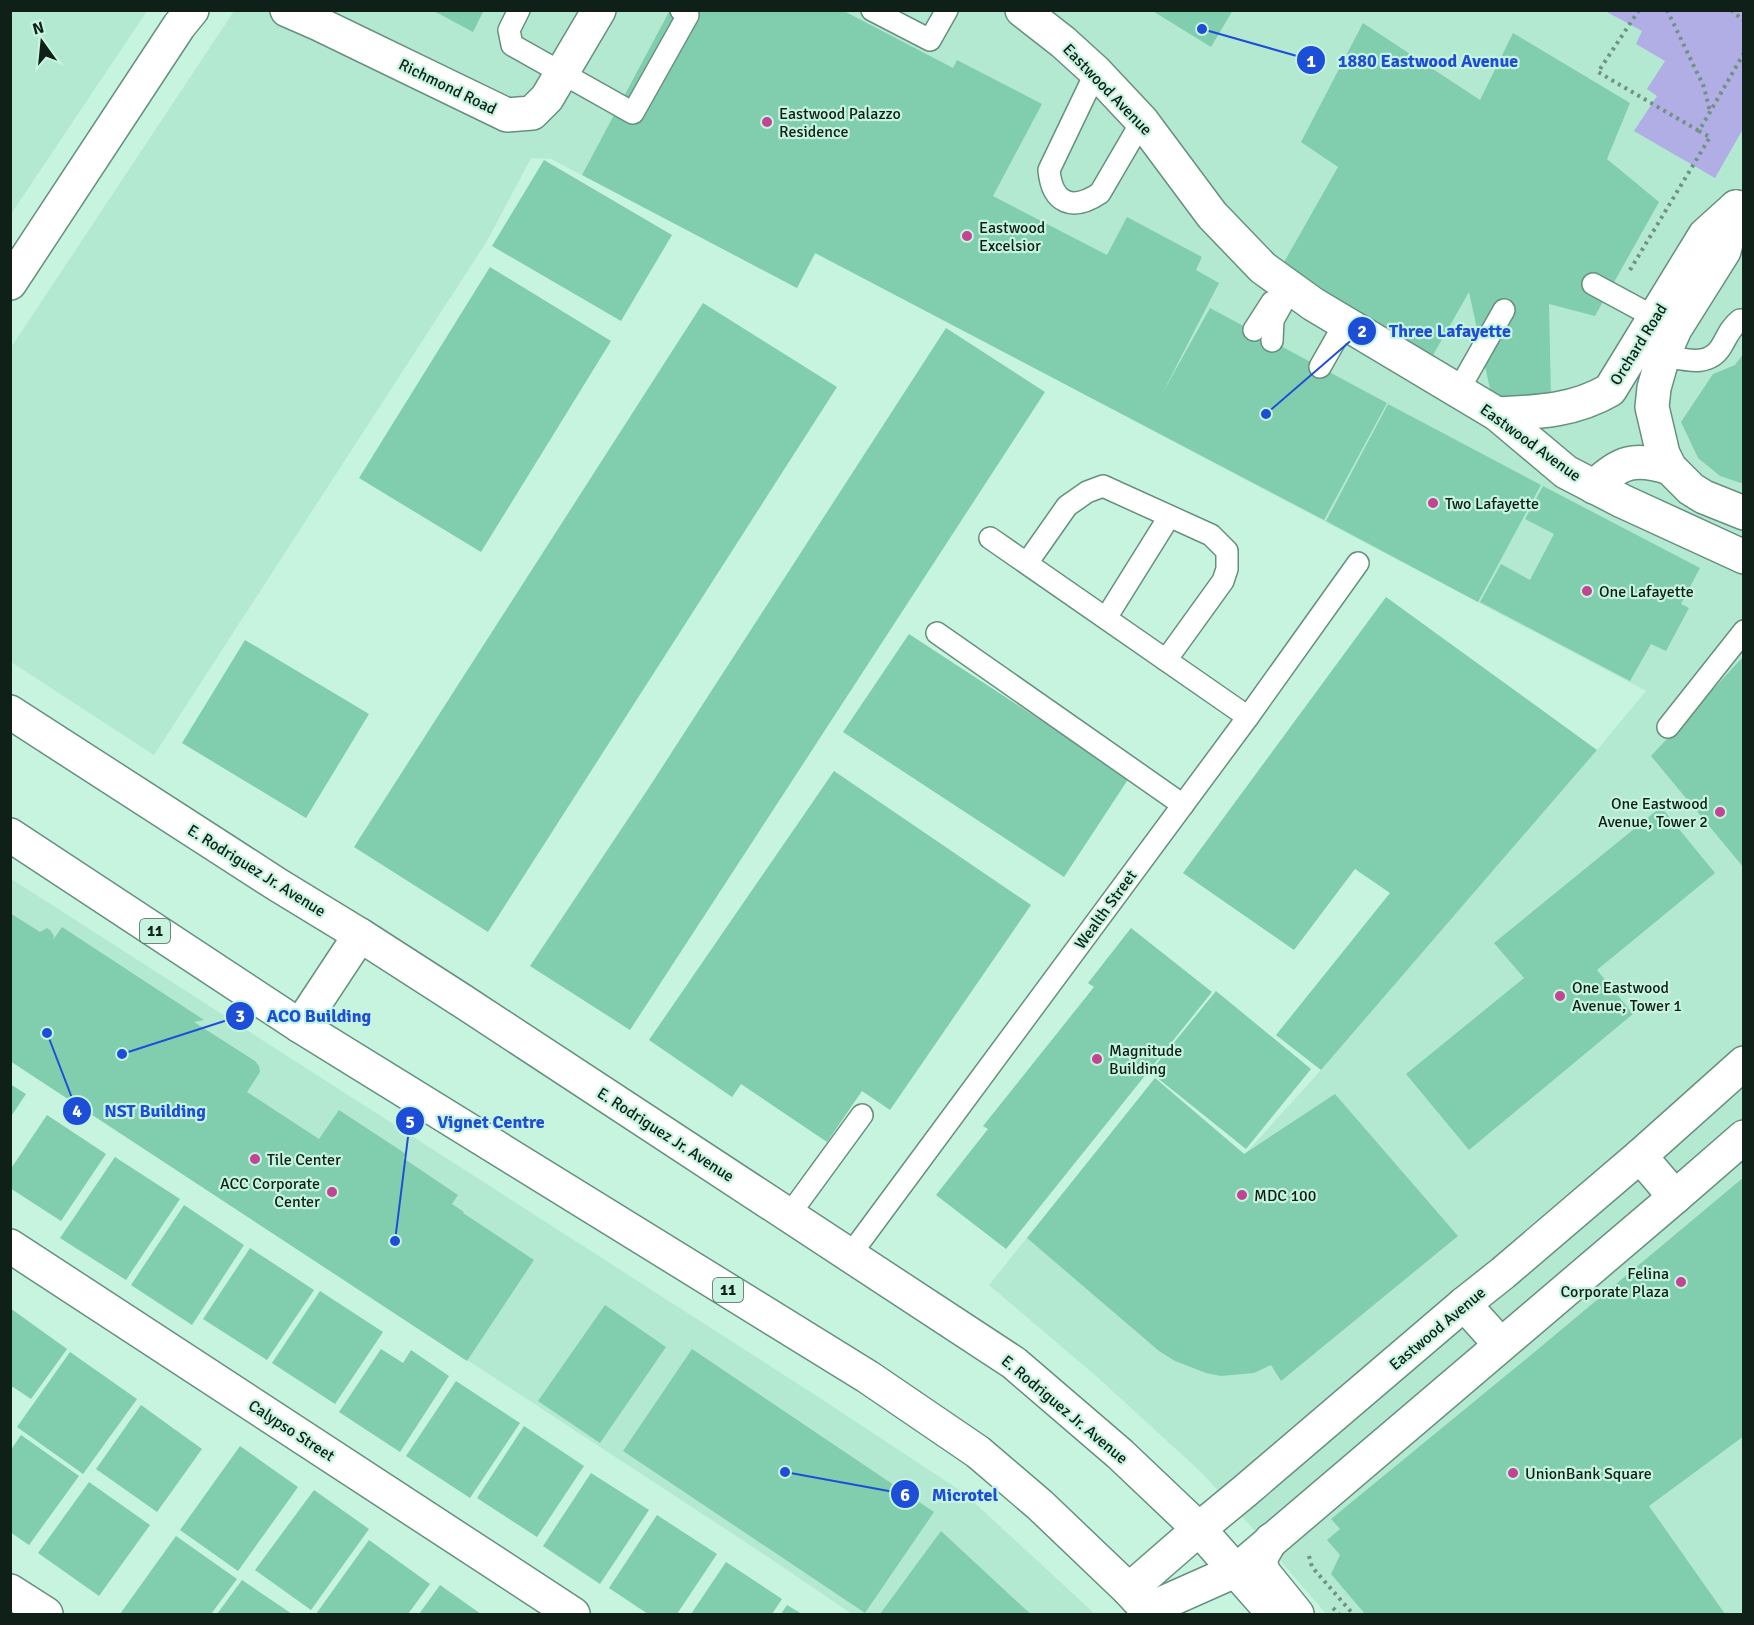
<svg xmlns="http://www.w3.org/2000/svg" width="1754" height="1625" font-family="Signika,sans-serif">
  <rect width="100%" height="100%" fill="#c6f4df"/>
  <g fill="#b4e9d1">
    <path d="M11,10L147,11L11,214L10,11Z"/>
    <path d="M234,11H1743V1614H1326L1256,1532L1201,1472L1096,1376L989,1285L1155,1078L1245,1154L1321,1070L1597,750L1646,691L816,253L797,288L551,159L531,158L487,241L154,755L11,662L10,349Z"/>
    <path d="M10,878L809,1391L964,1493L1095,1614H852L759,1551L11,1061Z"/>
  </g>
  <path fill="#b0aee5" d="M1605,11H1743V129L1715,178L1634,131L1657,96L1647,89L1665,61L1636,44L1642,31Z"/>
  <g fill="#80ceae">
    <path d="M432,10H484L473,32Z"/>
    <path d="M670,10H842L953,68L957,60L1042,104L993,196L1107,255L1127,217L1202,257L1196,270L1219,283L1162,394L1210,308L1387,403L1324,520L815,253L797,288L582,175Z"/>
    <path d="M1151,10H1233L1211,47Z"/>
    <path d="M1363,23L1480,100L1513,33L1630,103L1607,159L1659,202L1595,316L1549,304L1551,397L1493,403L1469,292L1432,357L1283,264L1338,167L1301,142Z"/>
    <path d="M544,160L672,235L621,321L492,246Z"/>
    <path d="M490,267L611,341L481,552L359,478Z"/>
    <path d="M703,303L837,387L488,932L354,847Z"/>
    <path d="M946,328L1045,392L630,1030L530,966L648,789Z"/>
    <path d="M1744,353V484L1720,476L1698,458L1681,422L1713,374L1735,365Z"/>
    <path d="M1388,404L1541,485L1478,602L1326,521Z"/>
    <path d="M1543,486L1700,568L1681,604L1689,608L1666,651L1651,644L1630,681L1480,602L1501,564L1530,580L1554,534L1525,519Z"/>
    <path d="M1386,597L1597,750L1321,1070L1276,1035L1390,893L1355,869L1294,950L1183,873Z"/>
    <path d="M909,634L1129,778L1064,877L843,732Z"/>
    <path d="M245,640L369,714L306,818L182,743Z"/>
    <path d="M1744,656V868L1651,756Z"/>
    <path d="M834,771L1031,905L890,1110L862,1091L827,1142L741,1084L732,1097L649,1040Z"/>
    <path d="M1661,807L1715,873L1597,970L1633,1014L1469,1150L1406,1074L1524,978L1494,943Z"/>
    <path d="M10,913L40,932L47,928L50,930L54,936L53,940L62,927L204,1020L194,1022L255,1061L259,1066L260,1072L247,1092L319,1139L339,1110L406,1154L403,1158L458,1195L452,1204L464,1212L463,1213L534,1260L467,1361L10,1061Z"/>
    <path d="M1131,928L1212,992L1006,1249L936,1195L988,1129L983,1126L1094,987L1088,983Z"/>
    <path d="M1216,991L1311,1069L1246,1149L1150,1072Z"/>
    <path d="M1155,1078L1244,1154L1335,1094L1458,1236L1281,1381L1271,1365L1254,1373L1221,1376L1206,1373L1175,1361L1159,1351L1027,1238Z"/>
    <path d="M10,1084L26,1094L10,1118Z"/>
    <path d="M47,1115L106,1154L61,1221L10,1188V1170Z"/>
    <path d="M115,1157L180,1199L126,1280L60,1238Z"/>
    <path d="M1744,1177V1436L1649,1506L1725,1614H1365L1331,1574L1340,1555L1327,1540L1340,1529L1331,1519L1537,1350Z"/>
    <path d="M184,1205L244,1245L192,1325L131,1285Z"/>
    <path d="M250,1248L314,1290L267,1360L203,1319Z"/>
    <path d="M320,1291L383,1332L335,1404L272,1363Z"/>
    <path d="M605,1305L666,1347L600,1443L538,1401Z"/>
    <path d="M10,1308L67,1349L31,1399L13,1387L10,1389Z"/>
    <path d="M381,1349L403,1363L411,1350L449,1376L400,1452L339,1412Z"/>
    <path d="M692,1349L934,1512L865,1613L623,1451Z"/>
    <path d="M70,1352L137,1399L83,1474L17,1427Z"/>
    <path d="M456,1381L520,1423L470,1498L406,1456Z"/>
    <path d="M141,1405L202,1449L157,1512L96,1469Z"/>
    <path d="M524,1426L584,1466L537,1537L477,1498Z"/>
    <path d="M21,1435L79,1476L29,1545L10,1532V1451Z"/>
    <path d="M240,1446L298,1487L238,1571L180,1530Z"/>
    <path d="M591,1473L649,1510L600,1584L543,1546Z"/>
    <path d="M89,1482L150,1525L99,1596L38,1553Z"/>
    <path d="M314,1490L369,1529L311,1610L255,1570Z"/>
    <path d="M657,1515L717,1554L677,1614H648L609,1588Z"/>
    <path d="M941,1531L1024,1608L1031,1614H880Z"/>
    <path d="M176,1536L237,1579L211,1614H120Z"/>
    <path d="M369,1540L430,1584L408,1614H316Z"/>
    <path d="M726,1562L782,1599L772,1614H691Z"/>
    <path d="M242,1580L292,1614H217Z"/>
    <path d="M440,1585L481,1614H419Z"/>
    <path d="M787,1605L802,1614H781Z"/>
  </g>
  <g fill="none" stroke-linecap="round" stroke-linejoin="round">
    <g stroke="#66907e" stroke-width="24">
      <g id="service">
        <path d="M519,10L509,30L512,45L633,113L688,15L681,10"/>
        <path d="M872,10L930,40L947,10"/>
        <path d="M1096,72L1049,170C1052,203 1072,212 1100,193L1142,121"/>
        <path d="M1593,284L1656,318"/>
        <path d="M1254,330L1272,302"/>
        <path d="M1272,341L1273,320L1291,288"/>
        <path d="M1663,356C1684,359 1708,368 1721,347C1728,336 1729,329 1740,320H1744"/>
        <path d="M1320,367L1345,323"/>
        <path d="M1458,391L1504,310"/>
        <path d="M990,538L1248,717"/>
        <path d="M1027,563L1067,506L1087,492L1103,486L1211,535L1227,551V569L1223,581L1166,660"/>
        <path d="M1106,618L1169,517"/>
        <path d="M937,633L1183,805"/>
        <path d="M1668,727L1744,631"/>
        <path d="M789,1215L862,1115"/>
        <path d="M850,1255L1248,717L1358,563"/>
      </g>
    </g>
    <g stroke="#66907e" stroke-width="36">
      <g id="minor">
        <path d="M10,1246L573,1614"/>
        <path d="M10,1591L46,1614"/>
      </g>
    </g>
    <g stroke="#66907e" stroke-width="36">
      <g id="tertiary">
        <path d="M287,10L319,24L507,115L532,113L547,98L599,10"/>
        <path d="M1022,10L1063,42L1096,72L1142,121L1212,215L1263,268L1313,304L1497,414L1566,472L1622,501L1744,557"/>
        <path d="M1736,207L1724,251L1675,329L1663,356L1654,388L1652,407L1663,454L1670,468L1691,489L1704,497L1744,513"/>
        <path d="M10,283L179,26L192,10"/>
        <path d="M1497,414C1538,412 1574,411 1610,390L1705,235L1736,207"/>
        <path d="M1594,487C1620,461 1635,457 1670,468"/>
        <path d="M1640,1156L1675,1197"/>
        <path d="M1464,1304L1500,1344"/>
        <path d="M1129,1590L1199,1529L1245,1491L1464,1304L1503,1273L1640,1156L1744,1063"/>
        <path d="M1147,1610L1237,1570L1675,1197L1744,1137"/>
      </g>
    </g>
    <g stroke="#66907e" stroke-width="36">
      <g id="primary">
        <path d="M10,712L278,885L360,935L461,1000L1014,1363L1120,1454L1199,1529L1274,1614"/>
        <path d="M10,835L300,1026L868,1377L978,1452L1040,1505L1129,1590L1151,1614"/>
        <path d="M300,1026L360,935"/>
        <path d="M1271,1540L1260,1559L1263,1572L1297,1614"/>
      </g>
    </g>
    <g stroke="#719183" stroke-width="4" stroke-dasharray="3 4.5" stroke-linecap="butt">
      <path d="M1639,10L1598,72L1699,131"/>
      <path d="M1667,10L1704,87L1710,112"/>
      <path d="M1731,10L1744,21"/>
      <path d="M1630,270L1710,137L1699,131L1744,53"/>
      <path d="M1309,1556L1312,1567L1353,1614"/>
      <path d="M1333,1608L1339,1614"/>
    </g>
    <use href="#service" stroke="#fff" stroke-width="21"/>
    <use href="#minor" stroke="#fff" stroke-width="33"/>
    <use href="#tertiary" stroke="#fff" stroke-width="33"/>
    <use href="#primary" stroke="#fff" stroke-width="33"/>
  </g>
  <g fill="#c24492" stroke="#c6f4df" stroke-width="2">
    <circle cx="767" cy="122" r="6"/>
    <circle cx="967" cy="236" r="6"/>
    <circle cx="1433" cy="503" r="6"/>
    <circle cx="1587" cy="591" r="6"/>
    <circle cx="1720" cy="812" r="6"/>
    <circle cx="1560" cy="996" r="6"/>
    <circle cx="1097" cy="1059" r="6"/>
    <circle cx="255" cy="1159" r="6"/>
    <circle cx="332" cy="1192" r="6"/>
    <circle cx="1242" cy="1195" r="6"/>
    <circle cx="1681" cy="1282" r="6"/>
    <circle cx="1513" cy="1473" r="6"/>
  </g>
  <g text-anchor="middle" stroke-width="4.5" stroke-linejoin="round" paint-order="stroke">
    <g fill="#c6f4df" stroke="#466054" stroke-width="1.5">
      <rect x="140" y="919" width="30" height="24" rx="4.5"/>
      <rect x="713" y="1278" width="30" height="24" rx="4.5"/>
    </g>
    <g font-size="15" font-weight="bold" fill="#0f2019">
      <text x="155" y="936">11</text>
      <text x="728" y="1295">11</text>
    </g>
    <g font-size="16" fill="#0f2019" stroke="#c6f4df">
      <text transform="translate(448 86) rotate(26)" y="6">Richmond Road</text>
      <text transform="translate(1108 89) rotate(46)" y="6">Eastwood Avenue</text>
      <text transform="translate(1638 344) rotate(-58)" y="6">Orchard Road</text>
      <text transform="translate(1531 442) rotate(36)" y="6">Eastwood Avenue</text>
      <text transform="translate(257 870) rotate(32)" y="6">E. Rodriguez Jr. Avenue</text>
      <text transform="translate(1105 909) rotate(-54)" y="6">Wealth Street</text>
      <text transform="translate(666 1134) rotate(33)" y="6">E. Rodriguez Jr. Avenue</text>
      <text transform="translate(1437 1328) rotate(-40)" y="6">Eastwood Avenue</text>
      <text transform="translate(1065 1409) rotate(40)" y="6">E. Rodriguez Jr. Avenue</text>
      <text transform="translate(292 1430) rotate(33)" y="6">Calypso Street</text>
    </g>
    <g font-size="16" fill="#0f2019" stroke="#c6f4df" text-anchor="start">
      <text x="779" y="119">Eastwood Palazzo<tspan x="779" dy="18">Residence</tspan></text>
      <text x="979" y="233">Eastwood<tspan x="979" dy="18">Excelsior</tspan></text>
      <text x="1445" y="509">Two Lafayette</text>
      <text x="1599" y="597">One Lafayette</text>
      <text x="1708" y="809" text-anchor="end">One Eastwood<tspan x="1708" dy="18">Avenue, Tower 2</tspan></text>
      <text x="1572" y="993">One Eastwood<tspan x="1572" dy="18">Avenue, Tower 1</tspan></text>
      <text x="1109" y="1056">Magnitude<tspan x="1109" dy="18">Building</tspan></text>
      <text x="267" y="1165">Tile Center</text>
      <text x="320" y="1189" text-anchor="end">ACC Corporate<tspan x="320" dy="18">Center</tspan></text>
      <text x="1254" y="1201">MDC 100</text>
      <text x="1669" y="1279" text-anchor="end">Felina<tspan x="1669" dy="18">Corporate Plaza</tspan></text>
      <text x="1525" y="1479">UnionBank Square</text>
    </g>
  </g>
  <path fill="none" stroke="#1d4ed8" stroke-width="2" d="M1202 29L1311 60M1266 414L1362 331M122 1054L240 1016M47 1033L77 1111M395 1241L410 1121M785 1472L905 1494"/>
  <g fill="#1d4ed8" stroke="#c6f4df" stroke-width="2">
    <circle cx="1202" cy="29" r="6"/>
    <circle cx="1266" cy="414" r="6"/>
    <circle cx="122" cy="1054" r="6"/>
    <circle cx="47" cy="1033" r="6"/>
    <circle cx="395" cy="1241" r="6"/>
    <circle cx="785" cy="1472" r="6"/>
    <circle cx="1311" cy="60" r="15"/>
    <circle cx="1362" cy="331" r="15"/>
    <circle cx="240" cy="1016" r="15"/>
    <circle cx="77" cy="1111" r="15"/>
    <circle cx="410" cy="1121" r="15"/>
    <circle cx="905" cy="1494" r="15"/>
  </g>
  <g font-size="18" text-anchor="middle" font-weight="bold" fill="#fff">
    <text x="1311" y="67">1</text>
    <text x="1362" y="337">2</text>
    <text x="240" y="1022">3</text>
    <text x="77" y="1117">4</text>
    <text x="410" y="1128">5</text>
    <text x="905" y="1501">6</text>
  </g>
  <g font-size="18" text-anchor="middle" font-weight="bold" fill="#1d4ed8" stroke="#c6f4df" stroke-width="4.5" stroke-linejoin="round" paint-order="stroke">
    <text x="1428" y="67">1880 Eastwood Avenue</text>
    <text x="1450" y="337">Three Lafayette</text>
    <text x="319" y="1022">ACO Building</text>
    <text x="155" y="1117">NST Building</text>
    <text x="491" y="1128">Vignet Centre</text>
    <text x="965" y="1501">Microtel</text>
  </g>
  <rect width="1754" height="1625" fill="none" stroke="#0f2019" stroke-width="24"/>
  <g transform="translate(42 42) rotate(345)" stroke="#c6f4df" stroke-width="4.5" paint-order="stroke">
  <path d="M0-4.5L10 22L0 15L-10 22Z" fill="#0f2019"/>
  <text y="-9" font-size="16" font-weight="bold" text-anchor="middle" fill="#0f2019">N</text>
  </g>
</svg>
